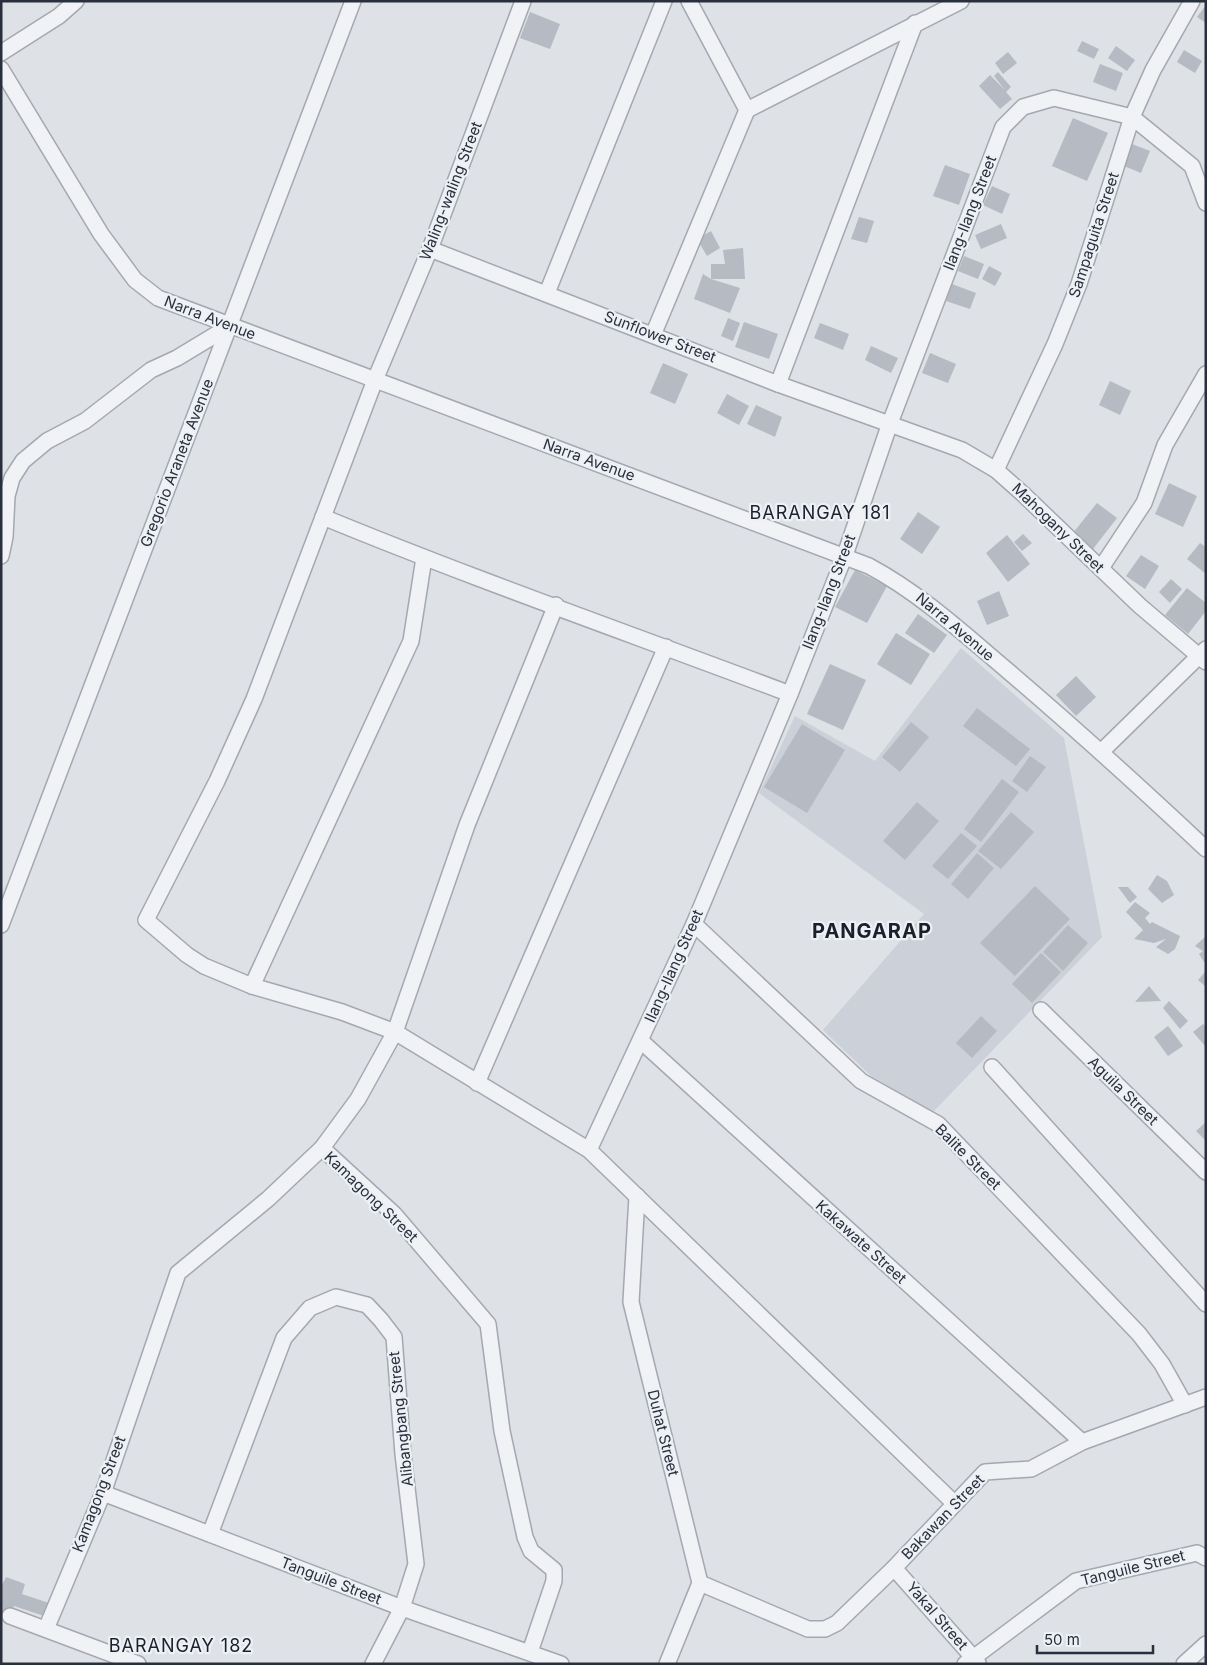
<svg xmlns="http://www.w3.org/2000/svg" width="1207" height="1665" font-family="Inter,sans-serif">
  <rect width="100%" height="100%" fill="#dee1e6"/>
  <path fill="#ccd0d8" d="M961,648L1064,738L1102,937L933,1112L871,1076L823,1030L924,914L759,793L795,716L875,761Z"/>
  <g fill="#b6bac2">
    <path d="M1206,5V23L1197,17Z"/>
    <path d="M530,12L560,24L550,49L520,38Z"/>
    <path d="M1082,41L1099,49L1094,59L1077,51Z"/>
    <path d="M1116,46L1135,60L1127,71L1108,58Z"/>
    <path d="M1184,50L1202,61L1195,73L1177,62Z"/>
    <path d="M1008,52L1017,63L1003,74L995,63Z"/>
    <path d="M1100,64L1123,73L1116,91L1093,82Z"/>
    <path d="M998,72L1011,87L1006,92L1012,99L1000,109L979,86L990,75L1005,90L994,76Z"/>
    <path d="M1073,118L1108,133L1087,181L1052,166Z"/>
    <path d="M1132,144L1150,151L1141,173L1124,166Z"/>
    <path d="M945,165L970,174L959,205L933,196Z"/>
    <path d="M992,186L1010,194L1002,214L983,205Z"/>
    <path d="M859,217L874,221L867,243L851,239Z"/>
    <path d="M1001,224L1007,238L981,249L975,235Z"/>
    <path d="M711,231L720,248L707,256L697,239Z"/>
    <path d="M743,248L745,279H711L740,288L730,313L694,299L703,274L711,279V264H725L723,250Z"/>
    <path d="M964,256L984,264L978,279L958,271Z"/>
    <path d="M989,266L1002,273L995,286L982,279Z"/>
    <path d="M952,284L976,293L970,309L946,301Z"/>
    <path d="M728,318L740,323L733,341L721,336Z"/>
    <path d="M744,322L778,334L769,359L735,347Z"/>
    <path d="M820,323L849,334L843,350L814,338Z"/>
    <path d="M871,346L898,358L891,373L865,360Z"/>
    <path d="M930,353L956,364L948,383L922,373Z"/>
    <path d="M663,363L688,374L675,404L650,393Z"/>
    <path d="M1110,381L1131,391L1120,415L1099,405Z"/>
    <path d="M727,394L749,406L739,425L717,413Z"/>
    <path d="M756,405L782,417L775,437L747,424Z"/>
    <path d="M1169,483L1197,496L1183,527L1155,514Z"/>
    <path d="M1097,503L1117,518L1093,549L1073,533Z"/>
    <path d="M918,512L940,527L922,554L900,539Z"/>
    <path d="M1023,534L1032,543L1022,551L1014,542Z"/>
    <path d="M1007,535L1030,564L1008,582L986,553Z"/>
    <path d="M1200,543L1206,547V574L1187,559Z"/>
    <path d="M1141,555L1159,566L1145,589L1126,576Z"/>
    <path d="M855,570L887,586L867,623L835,607Z"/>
    <path d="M1171,579L1182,589L1170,603L1159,592Z"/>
    <path d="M1187,588L1206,603V611L1188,634L1165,615Z"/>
    <path d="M999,591L1009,616L987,625L977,601Z"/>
    <path d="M918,614L947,635L934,653L905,633Z"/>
    <path d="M896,633L930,654L911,685L877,664Z"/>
    <path d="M830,664L866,680L843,730L807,714Z"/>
    <path d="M1076,676L1096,697L1076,716L1056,695Z"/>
    <path d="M977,708L1030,749L1016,766L963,726Z"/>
    <path d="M911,722L929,737L900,772L882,757Z"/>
    <path d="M802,724L845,750L807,813L764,787Z"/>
    <path d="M1030,756L1046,767L1027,792L1012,781Z"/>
    <path d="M1002,779L1019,792L981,842L964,829Z"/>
    <path d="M917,802L939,821L905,860L883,841Z"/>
    <path d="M1011,812L1034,832L1001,869L978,851Z"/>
    <path d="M961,833L977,846L948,879L932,866Z"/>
    <path d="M977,853L994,868L968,899L951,884Z"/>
    <path d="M1157,875L1167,881L1174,895L1162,903L1148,889Z"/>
    <path d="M1035,886L1070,919L1015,976L980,943Z"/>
    <path d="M1118,887H1128L1137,897L1130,903Z"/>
    <path d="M1135,902L1150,913L1145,918L1150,924L1152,922L1180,936L1175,949L1168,954L1156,947L1166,939L1154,943L1134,939L1143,930L1126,912Z"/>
    <path d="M1068,925L1088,943L1063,971L1043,952Z"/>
    <path d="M1206,936V965L1199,954L1203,951L1195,946Z"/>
    <path d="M1041,953L1061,972L1032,1003L1012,984Z"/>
    <path d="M1206,971V987L1198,980Z"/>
    <path d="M1149,986L1161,1001L1135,1002Z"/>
    <path d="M1169,1001L1188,1021L1180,1029L1163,1008Z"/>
    <path d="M981,1016L997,1031L972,1058L956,1043Z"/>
    <path d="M1203,1024L1206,1027V1047L1193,1032Z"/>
    <path d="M1168,1026L1183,1046L1168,1056L1154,1037Z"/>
    <path d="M1206,1122V1141L1196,1131Z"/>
    <path d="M6,1577L25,1584L22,1594L49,1603L44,1616L14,1606L8,1622L1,1620V1587Z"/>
  </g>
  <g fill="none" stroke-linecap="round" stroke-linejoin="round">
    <g stroke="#a4a8b0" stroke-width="18">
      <g id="street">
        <path d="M523,1L430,249L375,380L254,699L217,781L146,920L187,955L204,966L252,986L342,1012L395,1032L589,1150L954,1503"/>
        <path d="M689,1L747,110L961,1"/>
        <path d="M1,53L59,16L76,1"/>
        <path d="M1,69L101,234L135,280L158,298L869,566C921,594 963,633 1008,671C1076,729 1141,788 1206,849"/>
        <path d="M430,249L778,384L962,450L996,470L1023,494L1140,606L1206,662"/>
        <path d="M547,293L664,1"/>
        <path d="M653,335L747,110"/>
        <path d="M778,384L915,23"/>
        <path d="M996,470L1055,344L1079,284L1132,117L1153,70L1192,1"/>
        <path d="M323,517C476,580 634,635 790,694"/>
        <path d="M1,556L5,537L7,496L12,478L23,461L47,441L85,421L151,370L177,358L230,326"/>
        <path d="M1101,568L1144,503L1165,445L1206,374"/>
        <path d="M1102,751L1206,649"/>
        <path d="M694,924L861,1081L938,1124L1139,1334L1162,1364L1185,1405"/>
        <path d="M1,925L353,1"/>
        <path d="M252,986L411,641L424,558"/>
        <path d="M1041,1010L1206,1172"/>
        <path d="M641,1041L1082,1442"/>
        <path d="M992,1067L1206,1304"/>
        <path d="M477,1083L666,647"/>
        <path d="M322,1148L395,1215L488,1324L502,1431L525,1537L531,1551L554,1570V1581L530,1652"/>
        <path d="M589,1150L694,924L790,694L845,555L890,423L1003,127L1023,107L1054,98L1132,117L1192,166L1206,203"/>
        <path d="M637,1196L631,1302L700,1583L667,1664"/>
        <path d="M103,1493L402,1608L561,1664"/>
        <path d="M210,1534L284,1338L310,1308L336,1297L367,1305L381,1320L394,1337L403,1454L416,1564L402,1608L373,1664"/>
        <path d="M894,1568L978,1663"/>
        <path d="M700,1583L808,1629H825L837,1623L894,1568L985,1472L1031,1469L1082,1442L1206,1397"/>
        <path d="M10,1616L138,1664"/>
        <path d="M46,1629L103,1493L178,1273L268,1199L322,1148L358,1099L395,1032L467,825L556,605"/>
        <path d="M965,1664L1076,1581L1197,1553L1206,1558"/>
        <path d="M1184,1664L1206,1644"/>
      </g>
    </g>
    <use href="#street" stroke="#f0f2f5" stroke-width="15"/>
  </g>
  <g text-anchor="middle" stroke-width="4.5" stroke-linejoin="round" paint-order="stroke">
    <g font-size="15" fill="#292f3c" stroke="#edf0f4">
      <text transform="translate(451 191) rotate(-69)" y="5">Waling-waling Street</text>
      <text transform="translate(970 213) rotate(-69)" y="5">Ilang-Ilang Street</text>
      <text transform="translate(1094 235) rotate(-72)" y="5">Sampaguita Street</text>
      <text transform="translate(210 318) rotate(21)" y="5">Narra Avenue</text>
      <text transform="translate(660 337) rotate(21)" y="5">Sunflower Street</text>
      <text transform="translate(589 460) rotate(20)" y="5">Narra Avenue</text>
      <text transform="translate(177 463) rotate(-69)" y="5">Gregorio Araneta Avenue</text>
      <text transform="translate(1058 528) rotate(44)" y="5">Mahogany Street</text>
      <text transform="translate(829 592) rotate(-69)" y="5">Ilang-Ilang Street</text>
      <text transform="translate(955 627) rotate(40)" y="5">Narra Avenue</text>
      <text transform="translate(674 966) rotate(-66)" y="5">Ilang-Ilang Street</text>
      <text transform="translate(1123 1091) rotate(44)" y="5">Aguila Street</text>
      <text transform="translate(968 1157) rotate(45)" y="5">Balite Street</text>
      <text transform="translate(371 1197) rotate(44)" y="5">Kamagong Street</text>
      <text transform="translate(861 1242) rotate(42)" y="5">Kakawate Street</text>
      <text transform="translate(401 1419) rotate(-96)" y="5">Alibangbang Street</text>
      <text transform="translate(663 1433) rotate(76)" y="5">Duhat Street</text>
      <text transform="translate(99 1494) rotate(-69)" y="5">Kamagong Street</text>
      <text transform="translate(943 1517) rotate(-46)" y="5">Bakawan Street</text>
      <text transform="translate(1133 1568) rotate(-14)" y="5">Tanguile Street</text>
      <text transform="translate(331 1581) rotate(21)" y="5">Tanguile Street</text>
      <text transform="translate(937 1616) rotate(49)" y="5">Yakal Street</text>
    </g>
    <g font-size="18" letter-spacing="1" fill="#1b202c" stroke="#edf0f4">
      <text x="820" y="519">BARANGAY 181</text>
      <text x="181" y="1652">BARANGAY 182</text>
    </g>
    <g font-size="20" font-weight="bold" letter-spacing="1" fill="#1b202c" stroke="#edf0f4">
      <text x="872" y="938">PANGARAP</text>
    </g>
  </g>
  <rect width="1207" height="1665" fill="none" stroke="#292f3c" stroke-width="5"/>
  <path d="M1037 1645v8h116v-8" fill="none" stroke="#292f3c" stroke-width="2.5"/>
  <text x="1044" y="1645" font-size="15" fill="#292f3c" stroke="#edf0f4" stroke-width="4" paint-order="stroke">50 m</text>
</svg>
